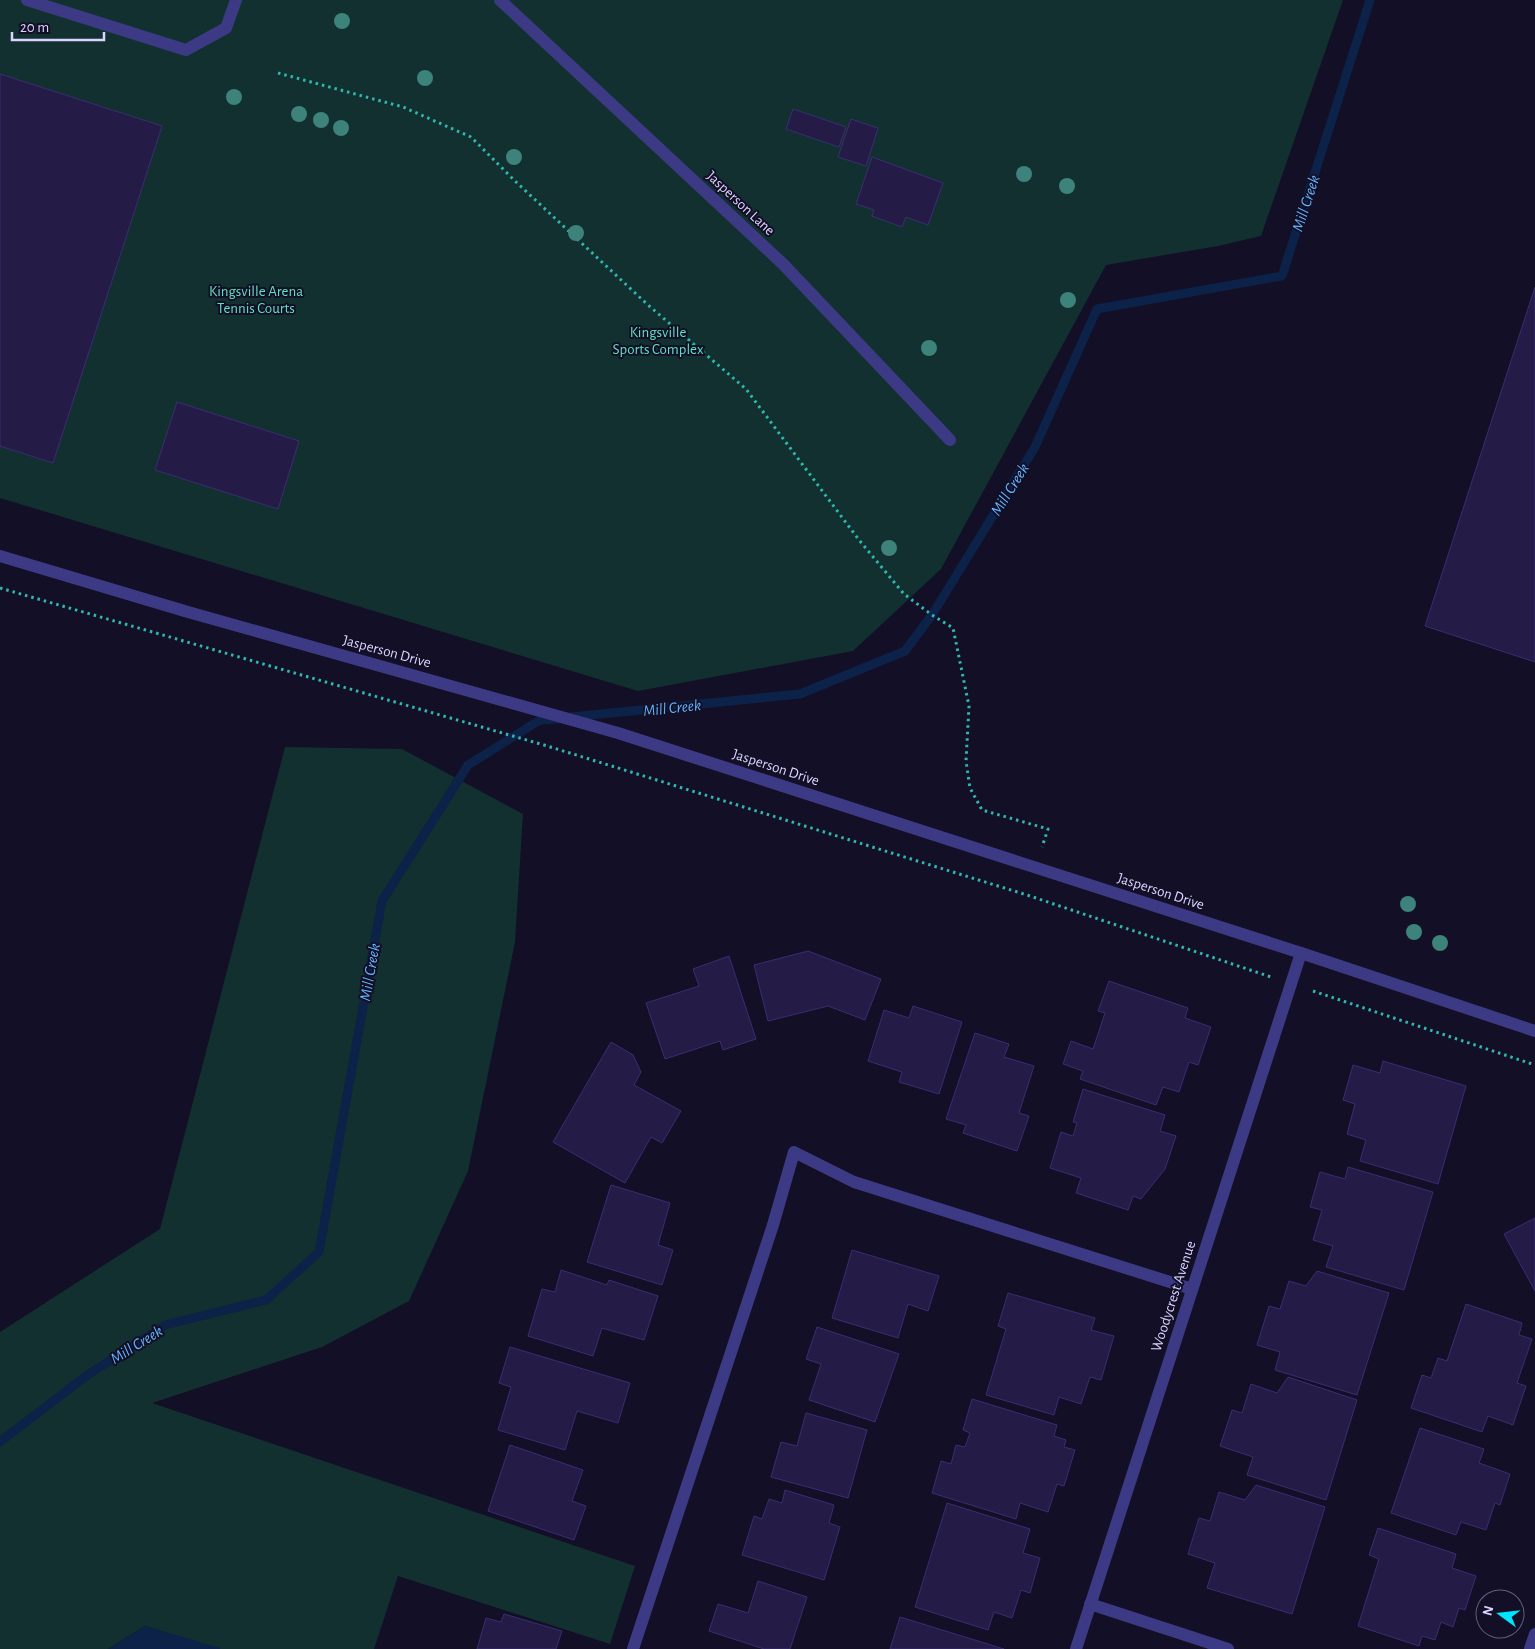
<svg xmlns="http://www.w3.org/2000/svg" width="1535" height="1649" font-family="'Alegreya Sans',sans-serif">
  <rect width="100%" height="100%" fill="#130f26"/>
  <g fill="#12302f">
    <path d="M0,0H1343L1261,236L1218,246L1106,265L941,569L853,651L638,691L0,498Z"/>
    <path d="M285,747L402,749L523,814L515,942L468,1171L409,1301L322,1347L152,1403L635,1566L610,1644L398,1576L374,1649H220L145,1626L108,1649H0V1332L160,1229Z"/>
  </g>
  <path fill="#0c2248" d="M145,1626L220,1648V1649H108Z"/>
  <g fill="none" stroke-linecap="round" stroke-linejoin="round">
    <g stroke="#0c2248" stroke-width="9">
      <path d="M571,717L800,694L905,651L932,615L1035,447L1097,309L1282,276L1370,0"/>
      <path d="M0,1442L86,1376L165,1325L266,1300L319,1252L382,901L468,765L540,720L558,719"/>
    </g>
  </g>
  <g fill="#241b47" stroke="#3b2d73">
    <path d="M0,74L162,126L53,463L0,446Z"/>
    <path d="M793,109L846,127L839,147L786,129Z"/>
    <path d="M851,119L878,128L866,166L838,157Z"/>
    <path d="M872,157L943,183L928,225L906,217L902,227L872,216L874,210L856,204Z"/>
    <path d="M1535,287V662L1425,626Z"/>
    <path d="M177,402L299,441L278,509L155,470Z"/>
    <path d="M808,951L881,979L865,1020L828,1006L768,1021L754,965Z"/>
    <path d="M729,956L756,1039L723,1050L720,1041L665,1059L646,1003L699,986L693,969Z"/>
    <path d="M1109,981L1188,1008L1185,1018L1211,1027L1198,1065L1189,1062L1179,1092L1163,1087L1156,1105L1080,1079L1083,1071L1063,1064L1071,1041L1093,1049L1105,1013L1098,1011Z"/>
    <path d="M913,1006L962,1022L939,1094L899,1082L902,1072L868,1061L884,1010L909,1018Z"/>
    <path d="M975,1033L1009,1044L1004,1057L1034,1066L1019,1113L1029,1116L1017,1151L963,1133L966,1125L946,1119Z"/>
    <path d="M611,1042L633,1055L641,1072L634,1085L681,1111L662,1143L651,1137L625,1183L553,1142Z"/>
    <path d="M1383,1061L1466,1086L1438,1184L1360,1161L1366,1140L1347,1134L1355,1104L1343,1100L1353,1065L1380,1073Z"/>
    <path d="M1083,1089L1165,1115L1160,1131L1176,1136L1165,1169L1141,1199L1133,1196L1128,1210L1076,1193L1081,1178L1050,1168L1061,1132L1073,1136L1077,1123L1073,1122Z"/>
    <path d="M1348,1167L1433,1192L1404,1290L1326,1267L1333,1246L1313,1240L1322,1210L1310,1207L1320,1172L1345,1179Z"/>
    <path d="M611,1185L670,1203L658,1245L673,1250L662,1285L587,1262Z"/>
    <path d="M1535,1218V1291L1504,1234Z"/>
    <path d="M852,1250L939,1276L928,1311L908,1304L898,1338L832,1318Z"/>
    <path d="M561,1270L607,1285L609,1280L658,1296L644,1340L602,1328L593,1356L528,1336L542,1289L555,1292Z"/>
    <path d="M1317,1271L1389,1293L1357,1395L1275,1370L1280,1352L1257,1345L1269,1306L1280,1309L1289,1281L1306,1286Z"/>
    <path d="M1008,1293L1095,1318L1091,1330L1114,1336L1101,1380L1090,1377L1081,1404L1059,1397L1054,1415L986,1395L1006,1329L998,1326Z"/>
    <path d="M1466,1304L1522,1323L1519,1335L1532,1339L1517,1383L1526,1386L1513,1425L1488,1416L1482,1432L1411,1408L1422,1375L1431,1378L1438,1358L1447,1361Z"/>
    <path d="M817,1327L899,1354L875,1422L809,1400L821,1364L806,1359Z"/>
    <path d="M510,1347L630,1383L618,1423L577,1411L565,1450L498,1430L511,1387L499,1383Z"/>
    <path d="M1288,1377L1357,1400L1326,1500L1247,1475L1253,1457L1220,1446L1232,1410L1242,1413L1251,1384L1277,1393Z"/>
    <path d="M972,1399L1057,1425L1054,1436L1066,1440L1064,1447L1075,1450L1064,1486L1057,1484L1048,1512L1020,1503L1016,1519L932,1493L941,1461L951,1464L956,1445L965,1447L970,1433L963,1430Z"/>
    <path d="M806,1413L867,1430L848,1498L771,1477L781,1442L797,1446Z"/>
    <path d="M1420,1428L1484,1449L1479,1463L1510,1474L1500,1505L1495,1503L1486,1530L1461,1522L1456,1535L1391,1513Z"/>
    <path d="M510,1445L583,1470L572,1501L586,1506L574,1540L488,1511Z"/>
    <path d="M1256,1485L1325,1507L1292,1614L1207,1588L1215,1563L1188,1554L1199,1518L1210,1521L1219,1492L1245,1500Z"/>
    <path d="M785,1490L834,1505L829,1523L840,1527L824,1580L742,1555L754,1516L762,1519L769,1499L782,1503Z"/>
    <path d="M947,1503L1030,1529L1023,1553L1040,1558L1030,1593L1021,1590L1012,1618L994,1612L988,1630L915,1607Z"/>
    <path d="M1378,1528L1456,1554L1452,1568L1476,1576L1465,1610L1459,1608L1453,1627L1441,1622L1435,1640L1422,1636L1419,1646L1358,1626L1379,1559L1369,1555Z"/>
    <path d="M758,1581L807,1597L790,1649H764L709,1631L718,1604L748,1613Z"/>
    <path d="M504,1614L562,1631L556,1649H477L486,1618L501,1622Z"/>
    <path d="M900,1617L1004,1649H890Z"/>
  </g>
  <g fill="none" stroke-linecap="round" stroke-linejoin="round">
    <g stroke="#2fb8b0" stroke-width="3" stroke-dasharray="2.5 4" stroke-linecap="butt">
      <path d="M278,73L403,107L471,137L515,181L648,305L746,389L859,540L904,594L932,615L953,628L969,706L966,761L970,788L982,810L1048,829L1042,847"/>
      <path d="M0,588L544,745L1027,895L1271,977"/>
      <path d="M1313,991L1535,1065"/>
    </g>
    <g stroke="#3d3a85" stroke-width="12">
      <path d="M27,0L186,50L226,28L236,0"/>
      <path d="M500,0L783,264L950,440"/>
      <path d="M0,556L188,612L618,733L1301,953L1535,1031"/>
      <path d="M1090,1604L1228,1649"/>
      <path d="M633,1649L773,1225L794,1152L854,1182L1192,1289"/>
      <path d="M1076,1649L1301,953"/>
      <path d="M1530,1649L1535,1634"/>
    </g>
  </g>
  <g fill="#3d827b">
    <circle cx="342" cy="21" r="8"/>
    <circle cx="425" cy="78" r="8"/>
    <circle cx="234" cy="97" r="8"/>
    <circle cx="299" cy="114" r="8"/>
    <circle cx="321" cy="120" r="8"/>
    <circle cx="341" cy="128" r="8"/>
    <circle cx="514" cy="157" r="8"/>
    <circle cx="1024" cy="174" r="8"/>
    <circle cx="1067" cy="186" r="8"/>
    <circle cx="576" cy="233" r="8"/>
    <circle cx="1068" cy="300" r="8"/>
    <circle cx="929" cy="348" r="8"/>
    <circle cx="889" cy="548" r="8"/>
    <circle cx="1408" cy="904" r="8"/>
    <circle cx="1414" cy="932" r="8"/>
    <circle cx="1440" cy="943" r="8"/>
  </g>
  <g text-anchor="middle" stroke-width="4" stroke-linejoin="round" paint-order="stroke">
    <g font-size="15" fill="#d9d4ff" stroke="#130f26">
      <text transform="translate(741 203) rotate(43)" y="5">Jasperson Lane</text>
      <text transform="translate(387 651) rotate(15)" y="5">Jasperson Drive</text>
      <text transform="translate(776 767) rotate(18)" y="5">Jasperson Drive</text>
      <text transform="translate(1161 891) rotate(18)" y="5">Jasperson Drive</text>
      <text transform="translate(1173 1296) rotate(-72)" y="5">Woodycrest Avenue</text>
    </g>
    <g font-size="15" fill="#5fe0c0" stroke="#130f26">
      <text x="256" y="296">Kingsville Arena<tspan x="256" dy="17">Tennis Courts</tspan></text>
      <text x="658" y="337">Kingsville<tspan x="658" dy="17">Sports Complex</tspan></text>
    </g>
    <g font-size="16" font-style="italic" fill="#62b6ff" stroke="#130f26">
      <text transform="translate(1305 203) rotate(-72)" y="6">Mill Creek</text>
      <text transform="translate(1009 489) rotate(-58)" y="6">Mill Creek</text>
      <text transform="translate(672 707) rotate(-6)" y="6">Mill Creek</text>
      <text transform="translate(369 972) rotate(-80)" y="6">Mill Creek</text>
      <text transform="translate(136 1344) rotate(-32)" y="6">Mill Creek</text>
    </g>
  </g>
  <g transform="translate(1500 1614) rotate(285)"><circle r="24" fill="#130f26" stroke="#625e7d"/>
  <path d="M0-4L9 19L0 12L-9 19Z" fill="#00e5ff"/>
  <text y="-8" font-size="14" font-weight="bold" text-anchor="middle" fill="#d9d4ff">N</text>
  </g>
  <path d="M12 32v8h92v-8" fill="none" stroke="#d9d4ff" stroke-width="2.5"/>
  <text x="20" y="32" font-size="15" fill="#d9d4ff" stroke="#130f26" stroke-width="4" paint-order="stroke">20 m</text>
</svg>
